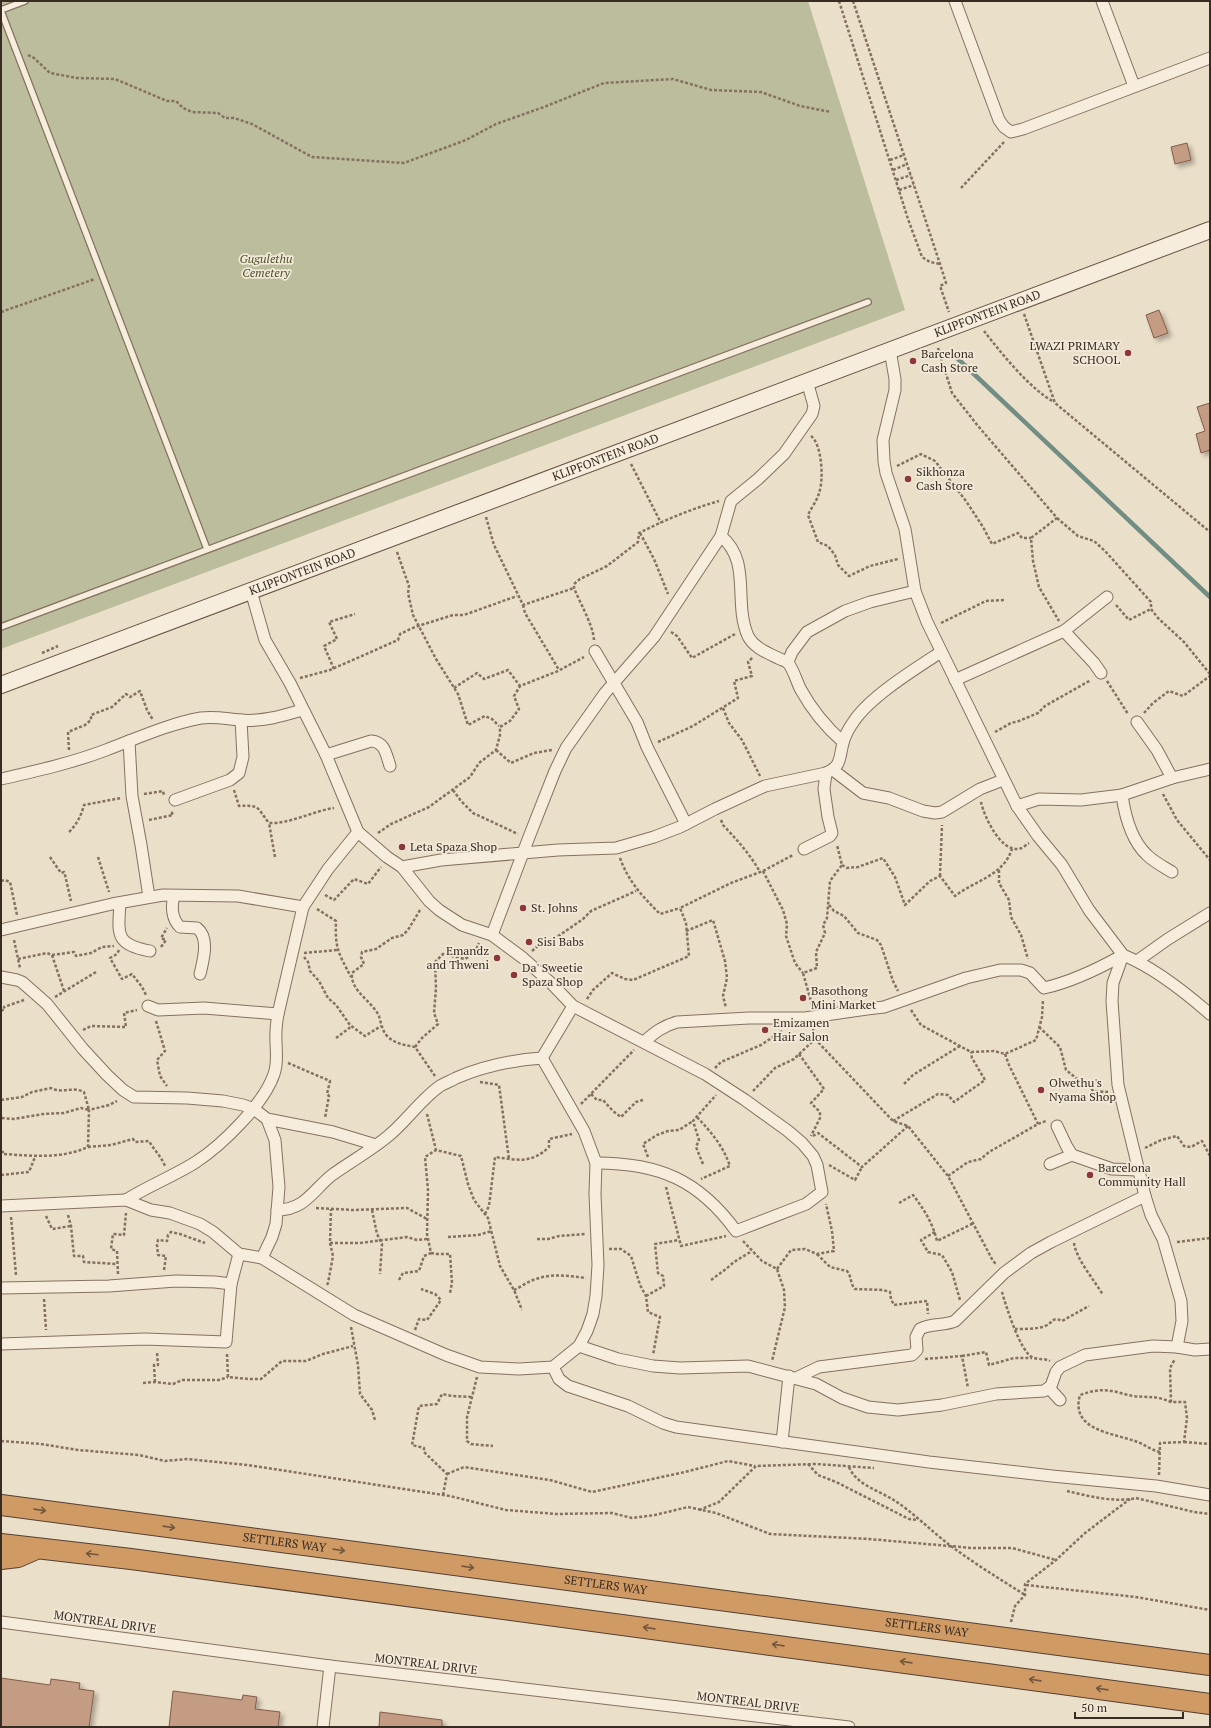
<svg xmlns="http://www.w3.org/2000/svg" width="1211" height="1728" font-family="'PT Serif',serif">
  <defs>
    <filter id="shadow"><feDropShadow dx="3.5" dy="3.5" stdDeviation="2" flood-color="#0004"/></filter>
  </defs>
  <rect width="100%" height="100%" fill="#eadfc9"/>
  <path fill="#bbbd9c" d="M1,1H808L905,310L1,649Z"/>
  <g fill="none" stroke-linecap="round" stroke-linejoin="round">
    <path stroke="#718d84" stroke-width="4.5" d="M958,359L1210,597"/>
  </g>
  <g fill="#c49b83" stroke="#825c48" filter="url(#shadow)">
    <path d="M1187,143L1191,160L1175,164L1171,147Z"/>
    <path d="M1159,310L1168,333L1154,338L1146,315Z"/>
    <path d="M1210,403V450L1201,453L1196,434L1205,431L1197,407Z"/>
    <path d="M1,1678L50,1685L51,1679L80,1683L79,1689L94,1691L89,1727H1Z"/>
    <path d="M173,1691L242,1700L243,1695L257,1697L255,1709L280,1712L278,1727H169Z"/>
    <path d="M380,1712L442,1720V1727H379Z"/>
  </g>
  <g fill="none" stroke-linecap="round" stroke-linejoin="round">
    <g stroke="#857160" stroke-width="8">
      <g id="lane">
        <path d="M1,10L25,1"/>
        <path d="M1,11L207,549"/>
        <path d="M1,627L868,302"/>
      </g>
    </g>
    <g stroke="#857160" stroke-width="13">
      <g id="street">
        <path d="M955,1L999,120L1004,127L1011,132L1023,129L1210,58"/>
        <path d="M1102,1L1134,86"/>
        <path d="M890,350L895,379V390L883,440L884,461L886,473L905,529L915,591L927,622L1017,806L1038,836L1062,865L1089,910L1123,955L1113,983L1112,1001L1118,1085L1145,1196L1151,1215L1163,1239L1181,1301L1182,1321L1177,1347"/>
        <path d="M807,381L814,406L812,414L784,454L758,479L731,501L721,536C752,562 733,602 748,636C754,648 768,653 780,659C782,660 786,661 788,663C793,668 797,683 801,690C812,710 826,727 843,742"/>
        <path d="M251,591L265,640L290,683L326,755L358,832L387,857L402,867L441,860L558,850L616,848L654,837L680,827L715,809L765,786L826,773C842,766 839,758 843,743C845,735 849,728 854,721C871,696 915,669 941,652"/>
        <path d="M1064,631L1094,663L1101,673"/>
        <path d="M595,651L637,722L647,747L686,824"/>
        <path d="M788,662L792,652L807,632L845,611L870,602L915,591"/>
        <path d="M955,680L1064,631L1107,597"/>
        <path d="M1137,722L1157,750L1172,778"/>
        <path d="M129,741L132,796L141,845L149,897"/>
        <path d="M326,755L371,741C385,742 386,754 390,766"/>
        <path d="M833,770L863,793L889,798L923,811L935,813L942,812L980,789L1003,780"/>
        <path d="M1,779C36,771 72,763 106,750C138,738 168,724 201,718C215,716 227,719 240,720C262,722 282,716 302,710"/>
        <path d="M1122,795C1125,816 1131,840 1147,855C1154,862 1164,867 1172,872"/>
        <path d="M175,800L230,780L239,773L243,757L241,720"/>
        <path d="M1017,806L1039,799L1081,800L1122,795L1172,778L1210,769"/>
        <path d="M804,849L830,836L832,833L828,817L824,789L826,773"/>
        <path d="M402,867L429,901L439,910L462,925L492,935L523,958L551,983L573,1006L705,1074L745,1100L788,1131L802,1143L813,1156L817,1165L822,1192L806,1204L736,1231C699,1180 659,1163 596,1163"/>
        <path d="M174,896C171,907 172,919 180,927L197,928C210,938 203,961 200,974"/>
        <path d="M120,903C118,935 115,944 150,951"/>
        <path d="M1,930L112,904L163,895L238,896L303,907"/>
        <path d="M492,935L529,837L555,771L566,748L605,693L654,637L721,536"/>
        <path d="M1137,961L1168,939L1210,913"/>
        <path d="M1,977L17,980L22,982L47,1004L83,1049L107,1075L123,1090L134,1097L187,1098L223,1101L243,1105L254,1109L267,1119L333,1132L376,1145"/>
        <path d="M148,1006L158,1010L204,1008L278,1014"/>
        <path d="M644,1042C655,1032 663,1026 677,1022L749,1018H805L867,1009L884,1007L966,978L1000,970H1021L1030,973L1044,988C1071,982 1098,969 1123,955C1153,967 1186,993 1210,1014"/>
        <path d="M542,1058L573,1006"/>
        <path d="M1057,1126L1067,1147L1072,1155L1112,1169L1138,1170"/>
        <path d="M1050,1164L1072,1155"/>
        <path d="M126,1200C148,1186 174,1176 196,1162C222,1145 264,1104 274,1074C279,1061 275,1046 276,1032C276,1026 277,1020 278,1014L303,907L328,869L358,832"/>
        <path d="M1,1206L126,1200L151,1210L170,1213L200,1224L213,1232L239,1254L262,1258L354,1315L446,1355L480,1367L519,1369L553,1367L579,1346L587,1331L593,1314L596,1296L598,1265L595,1194L596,1163L584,1131L542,1058"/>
        <path d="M277,1210C305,1210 313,1190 332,1175C350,1162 370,1151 387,1137C406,1122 420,1100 440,1086C445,1083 451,1081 456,1078C484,1066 512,1060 542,1058"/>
        <path d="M262,1258L272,1237L276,1224L279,1187L275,1140L267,1119"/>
        <path d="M1,1288L109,1286L176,1281L215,1282L231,1284"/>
        <path d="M1,1344L145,1339L226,1342L231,1284L239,1254"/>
        <path d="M579,1346L618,1359L653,1366L680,1368L748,1366L816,1384L842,1398L868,1407L898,1410L942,1405L996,1394L1044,1391L1051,1386L1056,1372L1060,1367L1085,1355L1153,1346L1177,1347L1195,1350L1210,1349"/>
        <path d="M553,1367L559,1379L568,1386L628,1406L663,1423L676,1427L929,1462L1052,1476L1156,1486L1210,1495"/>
        <path d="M796,1378L819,1367L912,1355L917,1350L916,1337L920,1329C931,1323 944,1326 955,1321L1004,1273L1031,1253L1051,1242L1145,1196"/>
        <path d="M1049,1388L1060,1400"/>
        <path d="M782,1442L789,1376"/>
        <path d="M1,1622L330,1666L849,1727"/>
        <path d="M323,1727L330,1666"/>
      </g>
    </g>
    <g stroke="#675343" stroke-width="18">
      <g id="secondary">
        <path id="s1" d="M1,685C404,534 807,381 1210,230"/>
      </g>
    </g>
    <g stroke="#534033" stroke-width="22">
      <g id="highway">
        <path id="s2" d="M1,1505L1210,1665"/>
        <path d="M1,1544L131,1559L1210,1704"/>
        <path d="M1,1559L18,1557L34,1550"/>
      </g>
    </g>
    <g stroke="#857160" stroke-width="2.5" stroke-dasharray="3 2" stroke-linecap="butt">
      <path d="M839,1L908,219L922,257L930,262L940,264"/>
      <path d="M853,1L940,264L946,283L940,286L949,312"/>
      <path d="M28,55L34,58L50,73L77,78L115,79L167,101H176L183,108L192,112L218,113L225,118H234L252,124L312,157L404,163L466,140L496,124L544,107L604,83L673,79L711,90L761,92L800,106L831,112"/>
      <path d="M890,160L904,155"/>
      <path d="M893,170L907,164"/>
      <path d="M896,180L911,175"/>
      <path d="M961,188L1005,141"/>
      <path d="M899,190L914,185"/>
      <path d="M1,312L95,279"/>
      <path d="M1024,314L1055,403L1210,532"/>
      <path d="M984,331C1002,354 1029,388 1054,402"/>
      <path d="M938,348L952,393L978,426L1057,518L1031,538L1033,561L1039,587L1059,621"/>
      <path d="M811,436C822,444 824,480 819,493C817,501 811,508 808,515L818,542L828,546L835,555L838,565L849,576L870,566L898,559"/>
      <path d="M631,464L661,523"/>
      <path d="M897,466L921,454L935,461L966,501L983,527L992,544L1018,533L1022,538H1031"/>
      <path d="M486,517L494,545L523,605L574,588"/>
      <path d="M1057,518L1078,536L1094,541L1105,551L1151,602V609L1158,618L1184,642L1210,674"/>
      <path d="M640,533L654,559L668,594"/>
      <path d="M397,552L409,586L408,593L413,615L436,659L458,694L468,725L485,716L492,719L499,726"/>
      <path d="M523,605L525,613L559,670"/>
      <path d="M1116,605L1129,620L1151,609"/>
      <path d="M941,623L986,601L1005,600"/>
      <path d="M671,632L677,636L692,658L735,634"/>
      <path d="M594,640C593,625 580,603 574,588V584L580,579L607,566L638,542L639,533C665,520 691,509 719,501"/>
      <path d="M42,653L58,646"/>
      <path d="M334,669L324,646L337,639L329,622L355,614"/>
      <path d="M300,678L330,670L398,640L400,634L415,627L453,615H464L517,596"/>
      <path d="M1107,681L1128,714"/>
      <path d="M454,688L477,673L484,679L508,670L520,686"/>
      <path d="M723,708L729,723L742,740L760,776"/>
      <path d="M1144,713L1153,703L1169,691L1183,696L1210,676"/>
      <path d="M995,732L1011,723L1019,721L1038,713L1045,706L1091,680"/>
      <path d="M658,742L693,726L738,698L734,681L752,676L748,662L753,657"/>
      <path d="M69,750L68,732L85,725L91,720V715L112,707L126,694L130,697L140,691L147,710L153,720"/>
      <path d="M496,750L511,763L534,753L552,750"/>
      <path d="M234,790L239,806C261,805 256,807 269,823"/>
      <path d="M453,790L461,801L473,813L518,834"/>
      <path d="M144,794L163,791L164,795"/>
      <path d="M1163,794L1177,820L1210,860"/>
      <path d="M981,802C984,816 1000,851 1018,849C1022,849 1026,845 1029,843"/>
      <path d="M149,820L173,815L171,811"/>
      <path d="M721,820L723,825C737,840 750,854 760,872"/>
      <path d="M69,832C77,824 81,816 84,805L121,798"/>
      <path d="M378,833L391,824L429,807L470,777L479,763L496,750L500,735V727L510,721L519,709L514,696L520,686L558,671L584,657"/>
      <path d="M50,857L61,873L64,872L65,875L71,901"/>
      <path d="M98,857L109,892"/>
      <path d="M275,857L269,823C290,824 313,811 334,808"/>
      <path d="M620,858C628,881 643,897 660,914L680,908"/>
      <path d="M842,865L847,868L858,867L883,858L895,877L905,905L930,881L940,876L955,896C976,880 1003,876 1012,849"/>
      <path d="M999,870V883L1009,900L1011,917L1021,935L1028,959"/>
      <path d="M763,871L783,910L787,924L786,936L795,963L803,973"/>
      <path d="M940,876L942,825"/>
      <path d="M1,881L5,880L10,882L17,915"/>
      <path d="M325,895L334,900L354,879L368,884L381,867"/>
      <path d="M829,905L834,911L844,916L858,933L877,940L881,945L893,981L898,991"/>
      <path d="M317,909L336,921C335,949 338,952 351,977"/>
      <path d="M420,910L408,930L403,935L392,938L376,949L362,952L361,957L364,964L352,973C350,991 372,1001 379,1016C381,1023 382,1030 387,1036C395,1044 405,1045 415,1047L435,1076"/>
      <path d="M686,931L713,920L725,961L727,978L723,996L726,1008"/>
      <path d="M14,940L20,968"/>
      <path d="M161,947L166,940L161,938L167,928"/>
      <path d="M119,950L117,954L110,958L122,979L132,974L142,987L146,995"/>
      <path d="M532,951L539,945L560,935L583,919L591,911L636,891"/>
      <path d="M304,953L337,950"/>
      <path d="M52,955L64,991"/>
      <path d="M304,957L308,962L310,971L319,981L328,998L336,1005L350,1025L365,1036L381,1026"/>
      <path d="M18,959L47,953L52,955L74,952L76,956L91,953L102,947L114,946"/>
      <path d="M55,997L96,972"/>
      <path d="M587,999L593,990L612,973L625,979L633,980L689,956L686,923L680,908L731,883L763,871L793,855"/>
      <path d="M812,1005L803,973L817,968L816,952L825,933L823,925L827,918L830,881L842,865L837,845"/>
      <path d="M911,1010L921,1025L971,1052L994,1051L1005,1054L1036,1040L1042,1017L1043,1000"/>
      <path d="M1,1011L5,1009L4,1007L24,1000"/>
      <path d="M156,1021L165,1051L157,1060L160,1076L167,1086"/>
      <path d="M1039,1027L1060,1047L1066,1070L1081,1082L1090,1086L1093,1091L1108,1092"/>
      <path d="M813,1029L815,1039L893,1121L908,1126L948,1176L993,1261L997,1265"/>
      <path d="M83,1030L91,1026L126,1027L124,1013L137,1010"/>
      <path d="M336,1038L352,1026"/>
      <path d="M415,1047L422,1038L438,1024L434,1013L436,988L435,962L443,954L465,959L475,952L479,943"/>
      <path d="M799,1054L824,1089L811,1103L820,1112V1118L811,1136"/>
      <path d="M1005,1054L1009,1065L1038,1124"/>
      <path d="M288,1063L330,1081L327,1094L329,1096L325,1118"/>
      <path d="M715,1068L721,1062L761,1045L782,1031"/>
      <path d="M480,1082L499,1085L509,1159"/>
      <path d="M904,1084L913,1075L960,1046"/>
      <path d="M753,1091L775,1068L794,1059L815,1039"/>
      <path d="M591,1094L597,1100H603L613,1111L621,1117L636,1102L643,1100"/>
      <path d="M1,1100L22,1097L32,1092L51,1088C63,1094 72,1086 84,1092L89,1110L81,1108L64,1113L43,1114L14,1119L1,1118"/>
      <path d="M581,1104L634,1050"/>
      <path d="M427,1114L436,1150L461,1156L468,1184L474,1200L488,1218L500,1266L514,1290L522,1310"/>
      <path d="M697,1117C712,1133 723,1146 730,1166L701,1179"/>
      <path d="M893,1121L938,1094L948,1095L954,1102L985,1080L972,1058L971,1052"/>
      <path d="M813,1136L818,1133L862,1167L908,1126"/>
      <path d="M88,1147L111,1145L133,1139L135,1142L149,1141C154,1150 161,1156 165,1166"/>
      <path d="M1145,1148L1161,1140L1177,1136L1184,1146L1191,1147L1202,1141L1210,1156"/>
      <path d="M1,1152H4V1154C34,1156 61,1159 88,1147L89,1110L109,1105L117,1101"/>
      <path d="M648,1157L643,1144L657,1135L668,1131L679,1130L693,1121"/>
      <path d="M703,1164L696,1147L699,1140L693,1121L716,1095"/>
      <path d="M829,1165L855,1180L862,1167"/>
      <path d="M1,1175L29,1172L35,1157"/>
      <path d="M948,1176L968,1162L981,1159L989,1152L1038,1124L1046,1121"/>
      <path d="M666,1187L681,1246L726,1236"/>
      <path d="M899,1203L913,1195C924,1209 933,1224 937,1241L974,1223"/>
      <path d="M316,1208L353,1210L407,1208L427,1219"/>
      <path d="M372,1210L377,1234L382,1244L380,1274"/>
      <path d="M485,1214L489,1206L495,1157C518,1160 531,1164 549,1147V1139L572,1134"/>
      <path d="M68,1215L71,1226L74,1256H83L84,1262L117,1264"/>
      <path d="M46,1216L52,1229L71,1226"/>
      <path d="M11,1217L16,1275"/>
      <path d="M935,1232L921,1240L928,1252L942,1255L952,1272L960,1300"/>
      <path d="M448,1237L478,1235L492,1231"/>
      <path d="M537,1239H548L559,1236L585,1234"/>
      <path d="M743,1241L762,1261L777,1269L784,1290L785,1307L772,1361"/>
      <path d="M1177,1242L1210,1238"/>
      <path d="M330,1243H360L407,1237L417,1240L428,1239"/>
      <path d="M1074,1243C1076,1259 1095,1281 1103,1295"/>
      <path d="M609,1249H621L631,1256L640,1285L646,1296L648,1312L660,1317L653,1355"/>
      <path d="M431,1253L437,1254H450L452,1283L450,1293"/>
      <path d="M817,1254L830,1267L847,1271C852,1277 850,1284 855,1289L883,1290L890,1292L891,1299L894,1305L927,1301L928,1314"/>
      <path d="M777,1269L791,1250L805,1249L817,1254L834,1251L832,1231L826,1204"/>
      <path d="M164,1270L166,1256L158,1255L157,1245L158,1240L167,1241L168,1235L171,1232L180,1234L205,1243"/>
      <path d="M118,1274L117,1251L111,1249L113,1234L124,1235L126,1213"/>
      <path d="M399,1280L403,1273L419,1271L424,1256L431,1253L427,1234L428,1190L425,1157L436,1150"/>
      <path d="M711,1280L726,1269L734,1262L752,1251"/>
      <path d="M327,1285L328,1283L333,1256L330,1243L331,1209"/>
      <path d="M514,1290C521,1287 528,1281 536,1279C553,1273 569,1276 586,1278"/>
      <path d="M1002,1292C1006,1306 1020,1351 1032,1357C1037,1360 1044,1358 1050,1361"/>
      <path d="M646,1296L664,1286L663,1276L658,1273L655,1244L679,1240"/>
      <path d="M44,1299L46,1330"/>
      <path d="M351,1327L358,1365L360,1394L372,1410L375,1420"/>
      <path d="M1015,1329C1023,1329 1039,1329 1045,1326C1053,1323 1052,1316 1062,1321L1089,1306"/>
      <path d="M415,1330L419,1319L427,1320L441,1300L435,1294L421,1289"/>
      <path d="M227,1354L228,1377L249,1379H261L282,1361H306L323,1354L353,1346"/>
      <path d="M962,1356L986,1352L989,1365L1014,1358H1032"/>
      <path d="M925,1359L962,1356L968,1388"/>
      <path d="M477,1377L467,1417V1441L471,1444L493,1446"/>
      <path d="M155,1382L154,1365H158L157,1352"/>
      <path d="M143,1383L155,1382L173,1384L182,1380H219L228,1377"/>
      <path d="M1,1441L41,1444L78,1450L139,1455L165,1461L187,1459L247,1465L450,1496L506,1510L556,1514L612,1513L632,1518L655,1515L688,1507L716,1513L770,1534L869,1539L972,1548H1012L1056,1560"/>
      <path d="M1184,1442L1210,1444"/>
      <path d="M1160,1452C1151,1450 1144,1444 1135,1441C1112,1433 1070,1430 1080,1395C1091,1391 1101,1389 1112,1391C1119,1392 1126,1395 1133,1396C1149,1398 1154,1395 1171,1402"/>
      <path d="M808,1464L818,1475L836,1482L909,1519L918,1520"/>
      <path d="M849,1467C856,1484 877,1490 892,1499C912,1511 932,1532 951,1546C975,1564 1000,1579 1025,1595"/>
      <path d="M447,1474L464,1467L550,1480L592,1492L685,1472L728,1461L755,1466"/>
      <path d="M1159,1475L1160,1443L1184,1442L1187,1418L1185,1402H1171L1170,1368L1175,1359"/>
      <path d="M1067,1491C1088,1496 1115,1503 1136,1498L1194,1512L1210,1514"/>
      <path d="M443,1495L447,1474L424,1452V1448L412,1445L419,1406L437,1404L442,1394L452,1396L472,1397"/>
      <path d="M699,1510L719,1502L756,1466L816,1464L874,1468"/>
      <path d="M1026,1585L1136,1597L1210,1610"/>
      <path d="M1011,1622L1015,1606L1025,1595V1584L1056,1560L1085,1533L1130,1499"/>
    </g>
    <use href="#lane" stroke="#f6eddc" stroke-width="5.5"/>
    <use href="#street" stroke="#f6eddc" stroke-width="11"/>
    <use href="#secondary" stroke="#f6eddc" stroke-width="16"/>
    <use href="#highway" stroke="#d09a64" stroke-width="20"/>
  </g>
  <defs><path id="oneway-shaft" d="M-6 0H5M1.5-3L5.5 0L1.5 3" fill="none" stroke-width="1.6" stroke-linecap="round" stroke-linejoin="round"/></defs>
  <g stroke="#74573c">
    <use href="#oneway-shaft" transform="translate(40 1510) rotate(8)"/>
    <use href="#oneway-shaft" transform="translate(169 1527) rotate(8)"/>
    <use href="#oneway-shaft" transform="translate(339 1550) rotate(8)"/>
    <use href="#oneway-shaft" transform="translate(92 1554) rotate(-173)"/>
    <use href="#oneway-shaft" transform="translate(468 1567) rotate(8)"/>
    <use href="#oneway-shaft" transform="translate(649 1628) rotate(-172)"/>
    <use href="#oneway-shaft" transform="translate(778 1645) rotate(-172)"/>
    <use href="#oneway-shaft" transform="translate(906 1662) rotate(-172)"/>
    <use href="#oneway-shaft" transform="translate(1035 1680) rotate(-172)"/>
    <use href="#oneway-shaft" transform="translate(1102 1689) rotate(-172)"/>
  </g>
  <g fill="#8e363b" stroke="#f2e9d8" stroke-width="1.5">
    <circle cx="1128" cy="353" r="4"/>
    <circle cx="913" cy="361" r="4"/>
    <circle cx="908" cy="479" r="4"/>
    <circle cx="402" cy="847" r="4"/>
    <circle cx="523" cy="908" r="4"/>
    <circle cx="529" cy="942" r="4"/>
    <circle cx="497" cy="958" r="4"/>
    <circle cx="514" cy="975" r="4"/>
    <circle cx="803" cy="998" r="4"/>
    <circle cx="765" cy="1030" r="4"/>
    <circle cx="1041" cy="1090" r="4"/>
    <circle cx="1090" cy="1175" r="4"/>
  </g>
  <g text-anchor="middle" stroke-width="3.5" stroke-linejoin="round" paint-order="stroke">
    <g font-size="12" font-style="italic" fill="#4a512a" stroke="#f2e9d8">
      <text x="266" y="263">Gugulethu<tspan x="266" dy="14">Cemetery</tspan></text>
    </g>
    <g font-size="12" fill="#372b22" stroke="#f2e9d8">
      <text dy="4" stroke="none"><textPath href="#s1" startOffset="1054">KLIPFONTEIN ROAD</textPath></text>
      <text dy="4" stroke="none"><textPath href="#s1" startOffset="646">KLIPFONTEIN ROAD</textPath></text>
      <text dy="4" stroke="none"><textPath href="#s1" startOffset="322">KLIPFONTEIN ROAD</textPath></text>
      <text dy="4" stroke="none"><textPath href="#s2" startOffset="286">SETTLERS WAY</textPath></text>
      <text dy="4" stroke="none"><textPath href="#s2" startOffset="610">SETTLERS WAY</textPath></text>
      <text transform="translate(105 1622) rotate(8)" y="4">MONTREAL DRIVE</text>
      <text dy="4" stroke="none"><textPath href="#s2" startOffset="934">SETTLERS WAY</textPath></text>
      <text transform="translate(426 1664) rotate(7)" y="4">MONTREAL DRIVE</text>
      <text transform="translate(748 1702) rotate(7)" y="4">MONTREAL DRIVE</text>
    </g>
    <g font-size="12" fill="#372b22" stroke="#f2e9d8" text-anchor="start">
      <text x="1120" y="350" text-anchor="end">LWAZI PRIMARY<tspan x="1120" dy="14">SCHOOL</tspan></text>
      <text x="921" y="358">Barcelona<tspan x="921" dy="14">Cash Store</tspan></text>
      <text x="916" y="476">Sikhonza<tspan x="916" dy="14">Cash Store</tspan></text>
      <text x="410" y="851">Leta Spaza Shop</text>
      <text x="531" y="912">St. Johns</text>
      <text x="537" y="946">Sisi Babs</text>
      <text x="489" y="955" text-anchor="end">Emandz<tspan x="489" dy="14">and Thweni</tspan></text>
      <text x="522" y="972">Da' Sweetie<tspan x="522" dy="14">Spaza Shop</tspan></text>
      <text x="811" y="995">Basothong<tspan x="811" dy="14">Mini Market</tspan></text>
      <text x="773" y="1027">Emizamen<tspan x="773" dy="14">Hair Salon</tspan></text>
      <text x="1049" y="1087">Olwethu's<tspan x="1049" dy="14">Nyama Shop</tspan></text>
      <text x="1098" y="1172">Barcelona<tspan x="1098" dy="14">Community Hall</tspan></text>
    </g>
  </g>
  <rect width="1211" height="1728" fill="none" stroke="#372b22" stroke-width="4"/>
  <path d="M1075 1712v6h108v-6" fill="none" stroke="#372b22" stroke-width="2"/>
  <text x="1081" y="1712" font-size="12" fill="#372b22" stroke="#f2e9d8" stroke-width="3" paint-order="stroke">50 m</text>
</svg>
